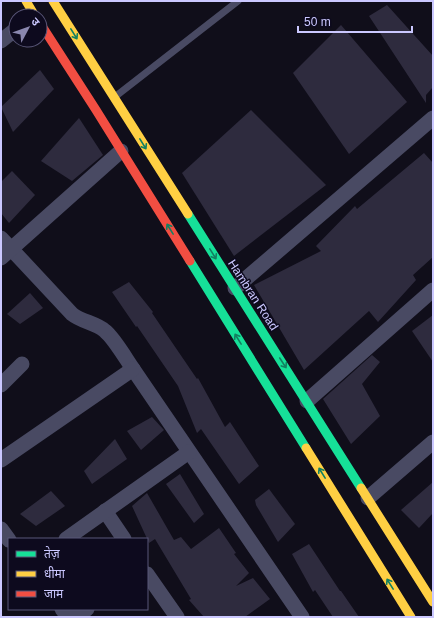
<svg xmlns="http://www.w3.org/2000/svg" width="434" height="618" font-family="Helvetica,'Noto Sans Devanagari',sans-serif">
  <rect width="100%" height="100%" fill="#100e1a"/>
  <g fill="#2e2b3e">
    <path d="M387,5L433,56V87L426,95V103L369,16Z"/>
    <path d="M341,25L407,102L349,154L293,73Z"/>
    <path d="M40,70L54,89L13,132L1,107Z"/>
    <path d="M251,110L326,185L234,256L182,173Z"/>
    <path d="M79,118L103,155L72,181L41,161Z"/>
    <path d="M424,153L433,163V257L413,275L416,280L378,322L369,311L304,370L254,285L321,251L316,246L355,206L357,209Z"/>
    <path d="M12,171L35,195L9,223L1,213V182Z"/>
    <path d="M129,282L153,312L152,313L197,379L198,378L225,427L230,422L259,466L239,484L201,429L197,433L178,386L137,326L136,327L112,292Z"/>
    <path d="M30,293L43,308L20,324L7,314Z"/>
    <path d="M433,315V362L412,331Z"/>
    <path d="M372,355L380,362L362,384L380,416L351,444L323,399Z"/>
    <path d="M152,417L164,430L141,450L127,431Z"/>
    <path d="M115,439L127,459L92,484L84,471Z"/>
    <path d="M180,474L204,514L194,523L166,484Z"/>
    <path d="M433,482V513L419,528L401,510Z"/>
    <path d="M269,489L295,524L278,542L256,505L255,500Z"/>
    <path d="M51,491L65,506L36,526L20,514Z"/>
    <path d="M147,493L174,540L181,537L191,549L219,528L236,553L234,554L249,573L236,586L253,578L270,599L245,617H204L189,600L191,599L155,539L149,543L132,506Z"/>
    <path d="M309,544L340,591H341L359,617H333L315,590L313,592L292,554Z"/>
  </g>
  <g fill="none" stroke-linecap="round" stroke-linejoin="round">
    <path stroke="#494a63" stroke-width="7" d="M116,96L238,1"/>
    <g stroke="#494a63" stroke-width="15">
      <path d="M1,41L16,29"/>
      <path d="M1,238L72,314C82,322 96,323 105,331C114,338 126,359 133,369L302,617"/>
      <path d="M1,258L121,151"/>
      <path d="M235,288L433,118"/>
      <path d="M1,385L22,364"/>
      <path d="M307,401L433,290"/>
      <path d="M1,460L133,369"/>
      <path d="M368,498L433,442"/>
      <path d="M105,511L124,539"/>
      <path d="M1,529L9,540"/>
      <path d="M66,539L189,452"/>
      <path d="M147,574L177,617"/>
      <path d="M62,609L68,617"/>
      <path d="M75,617L87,609"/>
    </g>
    <g stroke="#16e098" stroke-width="9">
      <path d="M188,214L361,488"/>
      <path d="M190,261L306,448"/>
    </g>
    <g stroke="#ffcf43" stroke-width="9">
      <path d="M26,1L35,16"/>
      <path d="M53,1L188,214"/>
      <path d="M306,448L411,617"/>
      <path d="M361,488L433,602"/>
    </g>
    <path stroke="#f24e42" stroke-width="9" d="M40,23L96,110L190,261"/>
  </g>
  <defs><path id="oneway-shaft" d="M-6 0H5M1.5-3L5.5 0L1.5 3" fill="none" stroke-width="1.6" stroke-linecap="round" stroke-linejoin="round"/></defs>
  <g stroke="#128061">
    <use href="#oneway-shaft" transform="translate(74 34) rotate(58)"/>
    <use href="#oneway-shaft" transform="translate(143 144) rotate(58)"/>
    <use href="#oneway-shaft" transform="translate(170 229) rotate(-122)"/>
    <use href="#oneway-shaft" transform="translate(213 254) rotate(58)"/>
    <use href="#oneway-shaft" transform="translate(238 339) rotate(-122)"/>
    <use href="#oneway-shaft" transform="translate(283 363) rotate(57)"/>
    <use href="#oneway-shaft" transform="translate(322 473) rotate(-122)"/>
    <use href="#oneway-shaft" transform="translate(390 584) rotate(-122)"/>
  </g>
  <g text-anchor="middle" stroke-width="3" stroke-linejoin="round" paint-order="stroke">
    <g font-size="12" fill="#cbc8ff" stroke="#0d0a1e">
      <text transform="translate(253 295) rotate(57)" y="4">Hambran Road</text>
    </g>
  </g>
  <rect width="434" height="618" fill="none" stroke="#cbc8ff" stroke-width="4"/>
  <rect x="8" y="538" width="140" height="72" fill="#0d0a1e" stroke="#595678"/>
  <rect x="16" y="551" width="20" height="6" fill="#16e098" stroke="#595678"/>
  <text x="44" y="558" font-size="12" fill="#cbc8ff">तेज़</text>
  <rect x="16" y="571" width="20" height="6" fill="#ffcf43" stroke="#595678"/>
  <text x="44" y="578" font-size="12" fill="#cbc8ff">धीमा</text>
  <rect x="16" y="591" width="20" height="6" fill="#f24e42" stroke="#595678"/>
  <text x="44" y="598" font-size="12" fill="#cbc8ff">जाम</text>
  <g transform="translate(28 28) rotate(49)"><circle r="19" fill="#0d0a1e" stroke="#595678"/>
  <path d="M0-3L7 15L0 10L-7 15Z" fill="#8a87af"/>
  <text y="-6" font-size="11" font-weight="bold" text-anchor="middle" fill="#cbc8ff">उ</text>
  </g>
  <path d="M298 26v6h114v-6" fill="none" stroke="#cbc8ff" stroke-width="2"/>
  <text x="304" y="26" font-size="12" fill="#cbc8ff" stroke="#0d0a1e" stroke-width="3" paint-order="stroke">50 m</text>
</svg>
